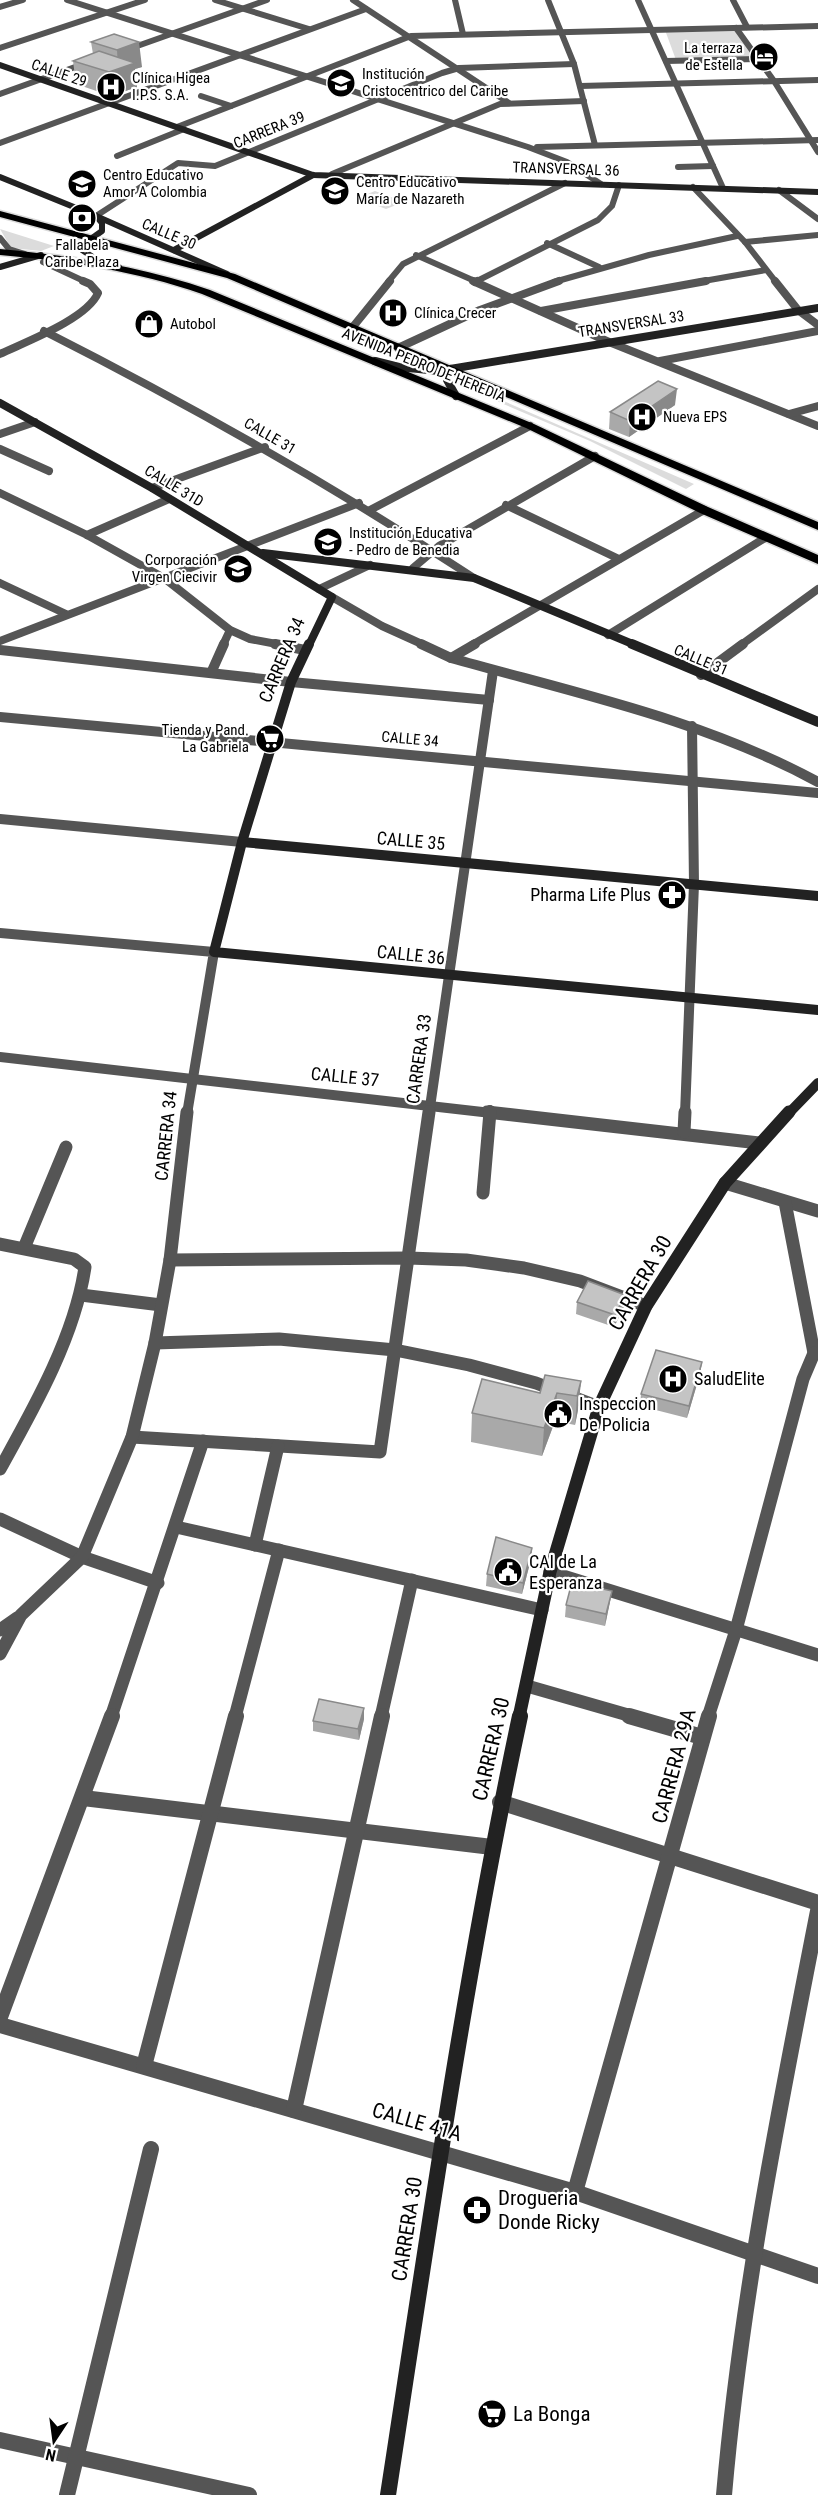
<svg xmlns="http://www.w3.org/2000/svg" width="818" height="2495" font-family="'Roboto Condensed',sans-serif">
  <rect width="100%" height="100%" fill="#fff"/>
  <g fill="#dcdcdc">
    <path d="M736,29L756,57L676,60L665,30Z"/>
    <path d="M375,191L404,202L386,209L357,198Z"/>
    <path d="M0,229L54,246L41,251L11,248Z"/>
    <path d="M469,386L694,484L686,489L590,441L466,388Z"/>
  </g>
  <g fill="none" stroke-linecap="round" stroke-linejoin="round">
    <g stroke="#dbdbdb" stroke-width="3">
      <g id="highway">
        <path d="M0,211L235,274L818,522V530L227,278L0,217Z"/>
        <path d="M0,249C72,256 141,266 210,290L534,424L708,507L818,555V564L700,513L526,428L202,294C136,271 69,261 0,255Z"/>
      </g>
    </g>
    <g stroke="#555" stroke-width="6">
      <path d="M67,0L528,147L567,162L601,184"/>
      <path d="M215,0L309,29"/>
      <path d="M353,0L509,103"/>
      <path d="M455,0L463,34"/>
      <path d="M548,0L574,64L595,145"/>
      <path d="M638,0L723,188"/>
      <path d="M733,0L747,27"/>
      <path d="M0,7L23,0"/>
      <path d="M736,28L774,81L818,152"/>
      <path d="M0,48L145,0"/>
      <path d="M126,50L267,0"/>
      <path d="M666,61L757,59"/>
      <path d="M580,86L818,80"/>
      <path d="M0,94L89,62"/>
      <path d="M201,96L231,106"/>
      <path d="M177,127L411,36L818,26"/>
      <path d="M0,143L366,9"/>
      <path d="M537,147L818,140"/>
      <path d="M117,156L184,129"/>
      <path d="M678,167L713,166"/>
      <path d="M332,174L500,104L584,101"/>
      <path d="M693,187L745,242L776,282"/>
      <path d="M779,190L818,219"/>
      <path d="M96,216L178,163L215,166L442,73L459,68L574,64"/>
      <path d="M0,238L9,249L25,254"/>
      <path d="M745,242L818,235"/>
      <path d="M547,243L599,267"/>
      <path d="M416,255L477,282"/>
      <path d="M43,262L86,282"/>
      <path d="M388,282L403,264L565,183"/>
      <path d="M475,282L598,220L612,206L619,185"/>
      <path d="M554,282L649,255L737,236"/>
      <path d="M698,282L766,270"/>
    </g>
    <g stroke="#555" stroke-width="8">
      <path d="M473,281L609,342L818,426"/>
      <path d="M775,281L798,310L818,325"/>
      <path d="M475,282L477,281"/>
      <path d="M541,311L706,281"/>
      <path d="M352,328L390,281"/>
      <path d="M44,331C192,406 335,487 474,578"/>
      <path d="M398,348L480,310L559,281"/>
      <path d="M0,354C25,342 87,319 98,293L90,284L83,281"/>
      <path d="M660,361L818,331"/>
      <path d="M789,414L818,406"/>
      <path d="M0,434L35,422"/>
      <path d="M0,449L49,471"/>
      <path d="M152,488L265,447"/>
      <path d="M0,493L87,535L164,578L230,630L250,639L282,645"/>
      <path d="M506,505L619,559"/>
      <path d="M370,510L530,426"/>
      <path d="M87,535L169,499"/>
      <path d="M413,568L439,546L595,456"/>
      <path d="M0,583L66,614"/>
      <path d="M319,589L370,565"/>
      <path d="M332,597L382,626L424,645"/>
      <path d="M608,635L765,538"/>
      <path d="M0,641L359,503"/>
      <path d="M223,645L230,630"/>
      <path d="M472,645L704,510"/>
      <path d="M741,645L818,589"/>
    </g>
    <g stroke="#555" stroke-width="10">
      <path d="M275,644L305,650"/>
      <path d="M421,644L451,658C575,693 704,720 818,782"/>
      <path d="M0,650L291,682L489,700"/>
      <path d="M451,658L475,644"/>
      <path d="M211,673L224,644"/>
      <path d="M701,675L743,644"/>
      <path d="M0,717L818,793"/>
      <path d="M0,819L242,842"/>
      <path d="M0,933L214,952L187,1114"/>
      <path d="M0,1057L500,1114"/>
      <path d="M429,1114L493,671"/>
      <path d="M490,1114V1110"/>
      <path d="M685,1114L694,884L692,726"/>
    </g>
    <g stroke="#555" stroke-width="13">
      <path d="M487,1112L759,1143"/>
      <path d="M684,1132L685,1112"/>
      <path d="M725,1183L818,1211"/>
      <path d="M483,1193L490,1112"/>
      <path d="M785,1202L814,1353"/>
      <path d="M0,1244L74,1259L85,1267C75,1336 34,1408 0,1469"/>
      <path d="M24,1248L66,1147"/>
      <path d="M170,1260L408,1258L466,1260L524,1268L580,1281L646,1306"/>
      <path d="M81,1295L161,1305"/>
      <path d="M155,1343L279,1339L395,1350L469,1365L536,1383L599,1407"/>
      <path d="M132,1437L380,1452L429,1112"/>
      <path d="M0,1519L82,1557L158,1583"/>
      <path d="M176,1527L542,1610"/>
      <path d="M255,1545L278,1446"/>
      <path d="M550,1572L818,1655"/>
      <path d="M0,1630L17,1618"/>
      <path d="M0,1654L21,1615L82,1557L132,1437L155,1343L170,1260L187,1112"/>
      <path d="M527,1686L635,1717"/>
      <path d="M111,1717L203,1441"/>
      <path d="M235,1717L279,1550"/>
      <path d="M381,1717L412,1580"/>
      <path d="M708,1717L736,1630L803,1379L814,1353"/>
    </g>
    <g stroke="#555" stroke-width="16">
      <path d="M629,1716L702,1737"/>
      <path d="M83,1798L492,1847"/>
      <path d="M500,1802L818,1903"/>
      <path d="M0,2017L112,1716"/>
      <path d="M0,2025L575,2192L818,2276"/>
      <path d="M144,2066L236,1716"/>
      <path d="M294,2110L382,1716"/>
      <path d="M575,2192L709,1716"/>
      <path d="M0,2440L249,2495"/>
      <path d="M67,2495L151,2149"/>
      <path d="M724,2495C741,2298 780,2105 818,1911"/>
    </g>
    <g stroke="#222" stroke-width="6">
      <path d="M0,65L313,175L818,192"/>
      <path d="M0,177L96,216L227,274"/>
      <path d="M96,216L102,223V231L88,241L82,250L99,261L119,267"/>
      <path d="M174,250L313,175"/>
      <path d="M0,267L41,255"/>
    </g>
    <g stroke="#222" stroke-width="8">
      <path d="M375,361L399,367L438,371L818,308"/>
      <path d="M448,369L447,380L456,396"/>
      <path d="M0,403L152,488L332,597L309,645"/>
      <path d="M263,553L474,578L635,645"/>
    </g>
    <g stroke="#222" stroke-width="10">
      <path d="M309,644L291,682L242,842L214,952L818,1010"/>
      <path d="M632,644L818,722"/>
      <path d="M242,842L818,896"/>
      <path d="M788,1114L818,1083"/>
    </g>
    <path stroke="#222" stroke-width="13" d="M519,1717L550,1572L599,1407L646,1306L725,1183L789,1112"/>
    <path stroke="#222" stroke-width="16" d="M388,2495C428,2235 465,1974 520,1716"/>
    <use href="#highway" fill="#000" fill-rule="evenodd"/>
  </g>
  <g fill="#a9a9a9">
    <path d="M114,34L142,67L135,69L137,87L111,96L76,84L73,61L93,54L91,42Z"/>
    <path d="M675,405L629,437L609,429L610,412Z"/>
    <path d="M625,1295L624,1307L614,1327L576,1314L577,1302Z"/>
    <path d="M702,1362L700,1374L687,1418L640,1406L641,1394Z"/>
    <path d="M581,1381L578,1410L575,1425L555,1421L542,1456L471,1442L472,1413Z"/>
    <path d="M532,1548L531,1559L522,1594L486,1586L487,1574Z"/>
    <path d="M612,1591L605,1626L565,1617L566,1605Z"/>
    <path d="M364,1708V1719L359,1740L313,1731V1721Z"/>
  </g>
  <g fill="#898989">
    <path d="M139,42L142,67L135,69L137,87L111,96L109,72L118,69L117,50Z"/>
    <path d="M677,389L675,405L629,437L630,421Z"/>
    <path d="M625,1295L624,1307L614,1327L615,1315Z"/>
    <path d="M702,1362L700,1374L687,1418L689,1406Z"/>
    <path d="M581,1381L578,1410L575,1425L577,1396Z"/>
    <path d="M557,1393L555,1421L542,1456L544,1428Z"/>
    <path d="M532,1548L531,1559L522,1594L523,1583Z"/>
    <path d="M612,1591L610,1602L605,1626L606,1614Z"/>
    <path d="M364,1708V1719L359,1740L358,1729Z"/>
  </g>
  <g fill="#c4c4c4" stroke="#898989" stroke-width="1.5">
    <path d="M114,34L139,42L117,50L91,42Z"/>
    <path d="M99,51L135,63L109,72L73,61Z"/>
    <path d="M658,381L677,389L630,421L610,412Z"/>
    <path d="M588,1281L625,1295L615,1315L577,1302Z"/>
    <path d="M656,1350L702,1362L689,1406L641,1394Z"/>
    <path d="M545,1375L581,1381L577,1396L557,1393L544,1428L472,1413L482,1379L540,1393Z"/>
    <path d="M496,1537L532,1548L523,1583L487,1574Z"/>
    <path d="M572,1582L612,1591L606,1614L566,1605Z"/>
    <path d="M319,1699L364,1708L358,1729L313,1721Z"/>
  </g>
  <defs>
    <g id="hotel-disc" transform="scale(1.5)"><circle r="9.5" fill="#000" stroke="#fff"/><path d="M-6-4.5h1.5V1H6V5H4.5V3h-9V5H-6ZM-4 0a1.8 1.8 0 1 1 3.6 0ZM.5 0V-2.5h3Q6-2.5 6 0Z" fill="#fff"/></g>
    <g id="school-disc" transform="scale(1.5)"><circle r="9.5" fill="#000" stroke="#fff"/><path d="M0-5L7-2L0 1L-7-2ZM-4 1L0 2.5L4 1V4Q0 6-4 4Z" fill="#fff"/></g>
    <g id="hospital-disc" transform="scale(1.5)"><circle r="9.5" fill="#000" stroke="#fff"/><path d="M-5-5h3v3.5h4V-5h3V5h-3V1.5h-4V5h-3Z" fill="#fff"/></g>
    <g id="bank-disc" transform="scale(1.5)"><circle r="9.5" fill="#000" stroke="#fff"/><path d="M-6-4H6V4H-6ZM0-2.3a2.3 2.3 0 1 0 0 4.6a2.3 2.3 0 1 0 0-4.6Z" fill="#fff"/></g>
    <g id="shop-disc" transform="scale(1.5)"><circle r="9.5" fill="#000" stroke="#fff"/><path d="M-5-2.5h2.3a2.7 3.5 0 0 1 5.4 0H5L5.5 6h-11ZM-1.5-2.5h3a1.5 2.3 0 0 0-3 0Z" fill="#fff"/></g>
    <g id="supermarket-disc" transform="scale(1.5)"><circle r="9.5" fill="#000" stroke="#fff"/><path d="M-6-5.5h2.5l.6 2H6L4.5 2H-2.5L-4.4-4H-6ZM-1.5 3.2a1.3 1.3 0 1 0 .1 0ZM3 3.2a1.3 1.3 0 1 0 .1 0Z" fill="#fff"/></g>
    <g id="pharmacy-disc" transform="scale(1.5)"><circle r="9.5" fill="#000" stroke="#fff"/><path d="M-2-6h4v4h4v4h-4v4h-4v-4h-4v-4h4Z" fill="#fff"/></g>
    <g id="civic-disc" transform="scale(1.5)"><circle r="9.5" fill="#000" stroke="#fff"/><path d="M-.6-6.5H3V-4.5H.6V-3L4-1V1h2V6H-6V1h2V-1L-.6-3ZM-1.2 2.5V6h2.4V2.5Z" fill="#fff"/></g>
  </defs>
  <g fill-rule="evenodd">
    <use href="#hotel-disc" x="764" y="57"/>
    <use href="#school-disc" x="341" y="83"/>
    <use href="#hospital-disc" x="111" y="87"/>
    <use href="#school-disc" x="82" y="184"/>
    <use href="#school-disc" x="335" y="191"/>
    <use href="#bank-disc" x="82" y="218"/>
    <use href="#hospital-disc" x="393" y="313"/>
    <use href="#shop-disc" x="149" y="324"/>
    <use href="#hospital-disc" x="642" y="417"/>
    <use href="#school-disc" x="328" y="542"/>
    <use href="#school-disc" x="238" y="569"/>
    <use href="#supermarket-disc" x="270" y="739"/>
    <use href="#pharmacy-disc" x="672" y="895"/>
    <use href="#hospital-disc" x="673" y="1379"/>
    <use href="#civic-disc" x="558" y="1414"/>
    <use href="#civic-disc" x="508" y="1572"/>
    <use href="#pharmacy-disc" x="477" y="2210"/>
    <use href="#supermarket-disc" x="492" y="2414"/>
  </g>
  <g text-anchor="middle" stroke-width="4.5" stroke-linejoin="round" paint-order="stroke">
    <g font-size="15" fill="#000" stroke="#fff" text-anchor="start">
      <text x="743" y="53" text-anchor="end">La terraza<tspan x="743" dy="17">de Estella</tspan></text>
      <text x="362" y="79">Institución<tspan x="362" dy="17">Cristocentrico del Caribe</tspan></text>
      <text x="132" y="83">Clínica Higea<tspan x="132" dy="17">I.P.S. S.A.</tspan></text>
      <text x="103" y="180">Centro Educativo<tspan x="103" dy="17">Amor A Colombia</tspan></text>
      <text x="356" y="187">Centro Educativo<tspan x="356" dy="17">María de Nazareth</tspan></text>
      <text x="82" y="250" text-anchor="middle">Fallabela<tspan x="82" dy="17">Caribe Plaza</tspan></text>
      <text x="414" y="318">Clínica Crecer</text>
      <text x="170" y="329">Autobol</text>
      <text x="663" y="422">Nueva EPS</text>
      <text x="349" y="538">Institución Educativa<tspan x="349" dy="17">- Pedro de Benedia</tspan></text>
      <text x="217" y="565" text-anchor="end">Corporación<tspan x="217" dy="17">Virgen Ciecivir</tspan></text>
      <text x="249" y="735" text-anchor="end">Tienda y Pand.<tspan x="249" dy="17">La Gabriela</tspan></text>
    </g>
    <g font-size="15" fill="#000" stroke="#fff">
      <text transform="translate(59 73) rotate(19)" y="5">CALLE 29</text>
      <text transform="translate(269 130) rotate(-22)" y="5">CARRERA 39</text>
      <text transform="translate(566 169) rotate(2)" y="5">TRANSVERSAL 36</text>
      <text transform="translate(169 234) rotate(23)" y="5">CALLE 30</text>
      <text transform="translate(631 324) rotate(-9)" y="5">TRANSVERSAL 33</text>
      <text transform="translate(424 365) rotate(22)" y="5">AVENIDA PEDRO DE HEREDIA</text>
      <text transform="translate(270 436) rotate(30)" y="5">CALLE 31</text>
      <text transform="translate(174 486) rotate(31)" y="5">CALLE 31D</text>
      <text transform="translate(701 660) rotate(23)" y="5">CALLE 31</text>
      <text transform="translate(410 739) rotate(5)" y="5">CALLE 34</text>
    </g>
    <g font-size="18" fill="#000" stroke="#fff">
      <text transform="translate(282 660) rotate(-67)" y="6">CARRERA 34</text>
      <text transform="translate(411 841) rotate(5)" y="6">CALLE 35</text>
      <text transform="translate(411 955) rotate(6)" y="6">CALLE 36</text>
      <text transform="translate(419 1059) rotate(-82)" y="6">CARRERA 33</text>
      <text transform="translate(345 1077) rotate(6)" y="6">CALLE 37</text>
      <text transform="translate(166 1136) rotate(-84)" y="6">CARRERA 34</text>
    </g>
    <g font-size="18" fill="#000" stroke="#fff" text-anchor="start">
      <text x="651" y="901" text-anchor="end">Pharma Life Plus</text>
      <text x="694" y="1385">SaludElite</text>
      <text x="579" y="1410">Inspeccion<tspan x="579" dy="21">De Policia</tspan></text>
      <text x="529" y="1568">CAI de La<tspan x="529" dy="21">Esperanza</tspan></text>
    </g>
    <g font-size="21" fill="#000" stroke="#fff">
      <text transform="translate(640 1283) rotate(-60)" y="7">CARRERA 30</text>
      <text transform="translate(491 1749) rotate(-77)" y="7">CARRERA 30</text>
      <text transform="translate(674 1766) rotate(-75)" y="7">CARRERA 29A</text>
      <text transform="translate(417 2122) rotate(16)" y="7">CALLE 41A</text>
      <text transform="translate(407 2229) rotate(-81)" y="7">CARRERA 30</text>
    </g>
    <g font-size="21" fill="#000" stroke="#fff" text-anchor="start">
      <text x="498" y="2205">Drogueria<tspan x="498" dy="24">Donde Ricky</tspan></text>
      <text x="513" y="2421">La Bonga</text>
    </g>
  </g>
  <g transform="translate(54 2441) rotate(193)" stroke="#ffffff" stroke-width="4.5" paint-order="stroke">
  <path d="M0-4.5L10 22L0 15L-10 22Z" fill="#000000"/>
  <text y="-9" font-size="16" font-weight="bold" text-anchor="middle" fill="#000000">N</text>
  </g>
</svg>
